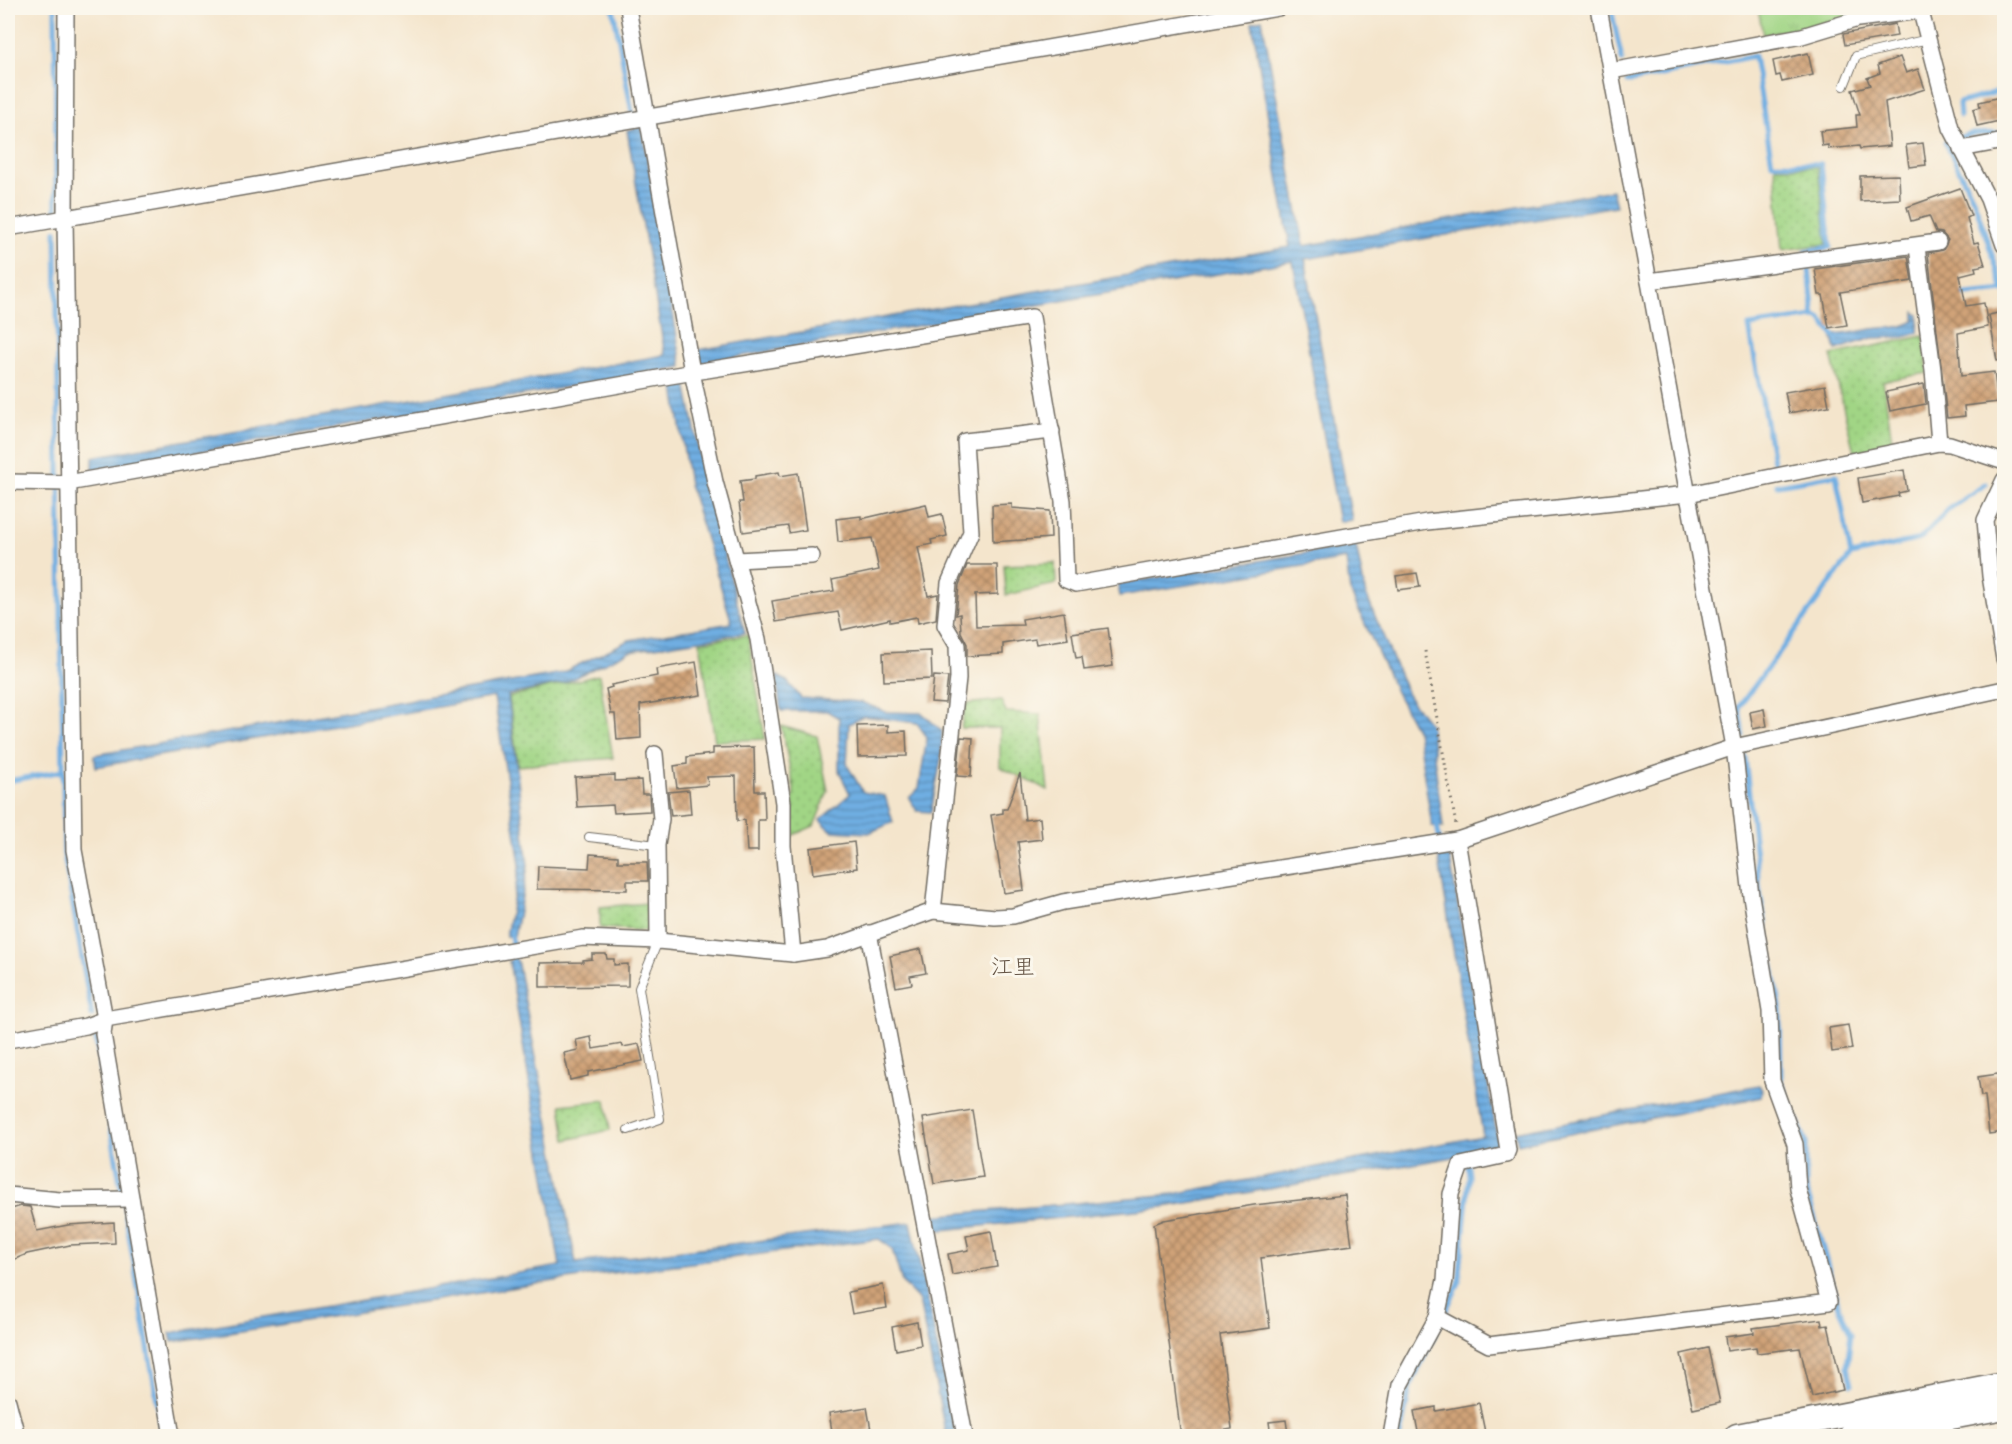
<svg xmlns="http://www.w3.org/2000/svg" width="2012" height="1444" font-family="Mynerve,'Klee One',sans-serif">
  <defs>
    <pattern id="grass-tufts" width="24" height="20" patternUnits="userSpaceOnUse" patternTransform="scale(1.5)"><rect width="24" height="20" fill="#a1d585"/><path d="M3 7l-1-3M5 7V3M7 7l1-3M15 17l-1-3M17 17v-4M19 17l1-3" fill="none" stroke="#8bb773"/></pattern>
    <pattern id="park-dots" width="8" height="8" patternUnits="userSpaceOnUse" patternTransform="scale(1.5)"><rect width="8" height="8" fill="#a1d585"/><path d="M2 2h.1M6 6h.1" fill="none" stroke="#8bb773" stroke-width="1.8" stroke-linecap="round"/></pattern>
    <pattern id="water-rules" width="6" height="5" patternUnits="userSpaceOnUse" patternTransform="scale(1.5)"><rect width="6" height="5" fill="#70aee2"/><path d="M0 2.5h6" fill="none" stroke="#5c8eb7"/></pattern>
    <pattern id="building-cross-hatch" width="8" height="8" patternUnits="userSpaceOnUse" patternTransform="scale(1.5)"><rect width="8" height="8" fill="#d0a378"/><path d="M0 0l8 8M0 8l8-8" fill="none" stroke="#a98563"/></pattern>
  </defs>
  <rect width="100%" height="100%" fill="#fbf7ec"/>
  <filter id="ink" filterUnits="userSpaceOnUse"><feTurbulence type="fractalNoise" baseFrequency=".0167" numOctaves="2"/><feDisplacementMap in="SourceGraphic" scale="12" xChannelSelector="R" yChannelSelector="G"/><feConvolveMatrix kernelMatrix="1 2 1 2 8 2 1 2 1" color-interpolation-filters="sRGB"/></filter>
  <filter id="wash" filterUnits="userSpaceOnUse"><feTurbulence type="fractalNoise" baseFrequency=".008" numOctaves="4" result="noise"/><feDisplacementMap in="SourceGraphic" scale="24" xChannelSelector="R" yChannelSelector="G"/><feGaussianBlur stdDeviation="1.35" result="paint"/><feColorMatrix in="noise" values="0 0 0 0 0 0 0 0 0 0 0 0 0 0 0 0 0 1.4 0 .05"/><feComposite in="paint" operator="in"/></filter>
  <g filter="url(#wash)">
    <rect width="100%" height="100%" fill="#f4e5cc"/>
    <path fill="url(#grass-tufts)" stroke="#668058" stroke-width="1.5" d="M1758,8H1904L1763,35Z"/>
    <g fill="url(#park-dots)" stroke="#668058" stroke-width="1.5">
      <path d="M1775,167H1818L1827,244L1782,250Z"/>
      <path d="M1924,336L1928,373L1883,381L1893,447L1854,452L1831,355Z"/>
      <path d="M1055,563L1056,584L1006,595L1004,565Z"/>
      <path d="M748,635L765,739L715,741L700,642Z"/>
      <path d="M599,675L613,758L518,766L509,697Z"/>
      <path d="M1001,700L1006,712L1040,714L1048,790L1000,767V728H961L966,704Z"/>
      <path d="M781,726L817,736L828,791L814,826L791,836L794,788Z"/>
      <path d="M648,903L652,931L600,928V907Z"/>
      <path d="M606,1100L610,1130L566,1140L561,1105Z"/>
    </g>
    <g fill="url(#water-rules)" stroke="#4e6c86" stroke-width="1.5">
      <path d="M1262,19L1304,246L1612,190L1616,206L1305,259L1352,520L1339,522L1293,261L701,363L698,350L1290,247L1252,22Z"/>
      <path d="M642,127L682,367L93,470V457L665,355L627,130Z"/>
      <path d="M1915,312L1919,315L1918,333L1904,337L1872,338L1836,350L1832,335C1847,335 1858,331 1872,329C1892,326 1893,331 1915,321Z"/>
      <path d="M686,384L705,481L745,633L629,651L564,683L508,695L528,866L514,937L506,936L520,864L494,697L96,767L94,755L562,673L629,640L732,623L689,484L674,387Z"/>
      <path d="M1356,545L1365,592L1409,698L1430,724L1443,827L1432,826L1417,731L1396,692L1350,591L1346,559L1120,596L1118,584Z"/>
      <path d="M776,675L787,681L801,698L861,702L886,712L922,713L942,731L941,759L931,812L917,811L909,798L919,788L927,737L917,723L863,716L849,724L847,765L863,792L885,796L893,822L869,833L832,831L820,820L850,794L839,771V718L827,711H781Z"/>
      <path d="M1449,853L1498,1143L1494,1150L1164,1207L933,1231L932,1216L1173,1194L1483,1136L1438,854Z"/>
      <path d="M517,960L576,1263L911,1222L956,1436H946L919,1300L902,1282L892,1249L879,1239L580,1277L172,1342L170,1333L560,1266L509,961Z"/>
      <path d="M1759,1085L1762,1090L1761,1097L1518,1144L1515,1132Z"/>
    </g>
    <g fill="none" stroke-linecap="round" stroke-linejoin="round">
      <g stroke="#70aee2" stroke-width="5">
        <path d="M55,8L56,211"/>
        <path d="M613,8L633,118"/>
        <path d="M1611,8L1622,60"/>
        <path d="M1627,82L1754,56L1772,163L1821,164L1830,247L1806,251"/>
        <path d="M1960,116L1959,103L2004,90"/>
        <path d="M2004,133L1971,134L1945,142L1974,200L2004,291"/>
        <path d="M56,231L64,854L92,1016"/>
        <path d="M1958,295L2004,290"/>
        <path d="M1814,317L1820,318L1837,340"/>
        <path d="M1774,467L1749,326L1814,317L1809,269"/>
        <path d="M1777,485L1836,475L1851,555"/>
        <path d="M1997,551L2004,592"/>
        <path d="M1743,736L1739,707L1851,555L1920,539L1949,509L1986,484"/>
        <path d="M1745,757L1760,893L1780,1006L1781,1083L1806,1141V1187L1839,1307L1851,1334L1847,1367L1852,1384"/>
        <path d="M8,781L63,771"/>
        <path d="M1436,819L1443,860"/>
        <path d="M511,932L514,968"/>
        <path d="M95,1035L163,1436"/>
        <path d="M1400,1436L1410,1387L1459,1283L1469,1176L1466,1148"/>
      </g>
    </g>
    <g id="blocks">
      <g fill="url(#building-cross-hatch)">
        <path d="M1895,24L1897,36L1845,45L1843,34Z"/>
        <path d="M1808,53L1813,75L1782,82L1780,75L1776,76L1773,61Z"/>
        <path d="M1900,57L1906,73L1918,69L1925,89L1885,102L1890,146L1860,149L1859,146L1828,149V145L1822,146L1820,131L1857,127L1856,115H1860L1852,90L1870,85L1867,78L1880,73L1878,65Z"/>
        <path d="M2004,96V120L1977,126L1973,109L1980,107L1979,102Z"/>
        <path d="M1923,143L1926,165L1909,167L1906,145Z"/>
        <path d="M1899,175L1900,199L1860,201V176Z"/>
        <path d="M1960,188L1971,216L1967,218L1974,243L1978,242L1985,265L1975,267L1976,271L1960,275L1966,306L1984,303L1988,327L1958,333L1961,376L1994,372L1998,402L1964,406L1965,416L1947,418L1928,253L1943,250L1948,240L1942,233L1936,232L1929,216L1911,221L1907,207Z"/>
        <path d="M1908,256L1912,281L1840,292L1847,325L1829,328L1823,295H1819L1815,269Z"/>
        <path d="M2002,312L2004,360L1997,361L1989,315Z"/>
        <path d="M1924,384L1926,404L1890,411L1886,392Z"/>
        <path d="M1825,385L1829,406L1789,413L1785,392Z"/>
        <path d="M1904,470L1907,491L1898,493L1899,496L1862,503L1858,478Z"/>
        <path d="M779,472L780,476L798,473L806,530L789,533L788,526L743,532L739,502H743L740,481L755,479V476Z"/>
        <path d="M926,504L929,517L942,514L947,536L931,540L932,544L918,547L928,596L938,594L936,619L918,623L917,617L890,622V619L842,630L838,612L776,622L772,601L834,591L832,580L879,570L872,538L838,542L836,519L861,516V519Z"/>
        <path d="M1012,504V508L1050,511L1051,538L993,542L992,505Z"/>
        <path d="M967,565H997L998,594L975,595L976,626L1023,625L1022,619L1064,612L1068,639L1036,644L1035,639L1003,644V654L967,656V644L961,632L960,614L956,615L959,585Z"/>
        <path d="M1417,573L1420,587L1398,590L1396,576Z"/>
        <path d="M1108,628L1113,666L1084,670L1082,657L1076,658L1072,633Z"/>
        <path d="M931,651L932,679L884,681L883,653Z"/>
        <path d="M696,662L701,695L640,705L641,738L617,740L615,714H611L606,689L612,687L611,685L657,676L656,669Z"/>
        <path d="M934,676L948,677L945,703L931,702Z"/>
        <path d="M1764,709L1767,726L1753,729L1750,712Z"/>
        <path d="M888,725V732L906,731L907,756L858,757L857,726Z"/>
        <path d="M961,737L973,738L971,777L957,776Z"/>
        <path d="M754,747L755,791H764L765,820H758V851H747L745,820L737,821L736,776L707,777L708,785L677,788L674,766L687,764V757L713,754V748Z"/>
        <path d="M1020,773L1025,820L1040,818L1042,839L1018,842L1024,890L1004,893L991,815L1003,813V809H1007Z"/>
        <path d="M615,775V781L641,780L642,794H649L650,811L614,813L613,805L577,807L575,777Z"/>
        <path d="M689,790L691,814L671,816L668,792Z"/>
        <path d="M854,842L857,868L813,874L810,848Z"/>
        <path d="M590,854L618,856V862H647L648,881H627V890L537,889L538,866L589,868Z"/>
        <path d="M921,949L926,973L910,976L912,984L896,987L890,956Z"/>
        <path d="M592,954H606L607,959H614V965L628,964V986L540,987V963L583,962V960L592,959Z"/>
        <path d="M1848,1025L1852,1049L1832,1052L1829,1028Z"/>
        <path d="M591,1037L593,1049L622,1044L623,1047L639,1044L643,1061L588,1072V1076L570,1080L564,1053L578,1050L576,1040Z"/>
        <path d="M2004,1073V1132L1989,1134L1985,1096H1981L1978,1077Z"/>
        <path d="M972,1110L983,1177L934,1184L923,1118Z"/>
        <path d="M1345,1195L1352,1245L1261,1258L1270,1328L1220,1335L1232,1429L1220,1431L1221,1437H1181L1154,1224L1164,1220L1254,1205Z"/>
        <path d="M21,1206L30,1207L37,1231L68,1225L114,1222L115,1243L70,1245L27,1254L8,1262V1210Z"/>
        <path d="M991,1231L997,1267L952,1275L948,1254L969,1250L966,1236Z"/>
        <path d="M883,1285L887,1308L852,1314L848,1292Z"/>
        <path d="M1821,1319L1822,1326L1828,1325L1843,1390L1812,1397L1800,1348L1757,1353L1756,1347L1727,1351L1725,1337L1754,1333L1753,1328Z"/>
        <path d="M917,1322L921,1345L896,1350L892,1327Z"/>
        <path d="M1708,1348L1720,1403L1693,1409L1681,1354Z"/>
        <path d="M1479,1403L1486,1437H1419L1414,1411L1436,1407V1411Z"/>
        <path d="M867,1407L871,1430L833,1437L829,1413Z"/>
        <path d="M1286,1420L1288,1434L1271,1436L1269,1422Z"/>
      </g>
    </g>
  </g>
  <g filter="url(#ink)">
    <use href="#blocks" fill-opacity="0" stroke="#716c63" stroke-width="1.5"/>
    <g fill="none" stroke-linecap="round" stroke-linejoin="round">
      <g stroke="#716c63" stroke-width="10">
        <g id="service">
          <path d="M1844,86L1856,56L1928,39"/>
          <path d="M589,837L657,845"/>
          <path d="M628,1130L660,1119L639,988L658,941"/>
        </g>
      </g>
      <g stroke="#716c63" stroke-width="18">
        <g id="minor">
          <path d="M66,8L65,217L74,850L105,1019L583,938L658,941L793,954L827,949L933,911L995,917L1013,916L1063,902L1457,840L1734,747L2004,689"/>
          <path d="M628,8L692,372L715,482L758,639L783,803V846L793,954"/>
          <path d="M1920,8L1951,128L1988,199L2004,245"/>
          <path d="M1611,71L1802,36L1858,19L1920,11"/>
          <path d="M1961,149L2004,141"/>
          <path d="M8,228L1278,8"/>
          <path d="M1917,247L1933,370L1939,443"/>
          <path d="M1649,281L1938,242"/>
          <path d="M2004,480L1985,520L1990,576L2004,659"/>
          <path d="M8,482L68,483L670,376L1032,317L1063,501L1066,580L1076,584L1427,522L1688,494L1939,443L1950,444L2004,462"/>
          <path d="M736,560L812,556"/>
          <path d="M655,754L661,819L657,845L658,941"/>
          <path d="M933,911L958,678L957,645L945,625L949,583L971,532L965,441L1052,431"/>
          <path d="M869,933L965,1436"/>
          <path d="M8,1040L86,1026L105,1019L103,1034L172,1436"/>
          <path d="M8,1195L60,1200L131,1199"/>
          <path d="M1437,1317L1489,1345L1829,1302L1798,1189L1795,1144L1772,1081L1770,1011L1751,896L1734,747L1599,8"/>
          <path d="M8,1401L17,1436"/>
          <path d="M1391,1436L1400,1385L1437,1317L1445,1280L1451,1194L1461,1165L1506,1155L1508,1150L1457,840"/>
        </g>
      </g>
      <g stroke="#716c63" stroke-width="27">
        <g id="trunk">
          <path d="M1737,1436L2004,1384"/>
          <path d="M1851,1436L2004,1407"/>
        </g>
      </g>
      <path stroke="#716c63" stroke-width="3" stroke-dasharray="1.5 4.5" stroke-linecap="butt" d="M1425,651L1456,825"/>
      <use href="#service" stroke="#fff" stroke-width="8"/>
      <use href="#minor" stroke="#fff" stroke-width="15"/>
      <use href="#trunk" stroke="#fff" stroke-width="24"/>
    </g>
  </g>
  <g text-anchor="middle" stroke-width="6" stroke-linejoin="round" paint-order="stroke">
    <g font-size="22" fill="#655546" stroke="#fbf7ec">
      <text x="1013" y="974">江里</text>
    </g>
  </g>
  <rect width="2012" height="1444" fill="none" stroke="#fbf7ec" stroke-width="30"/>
</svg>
